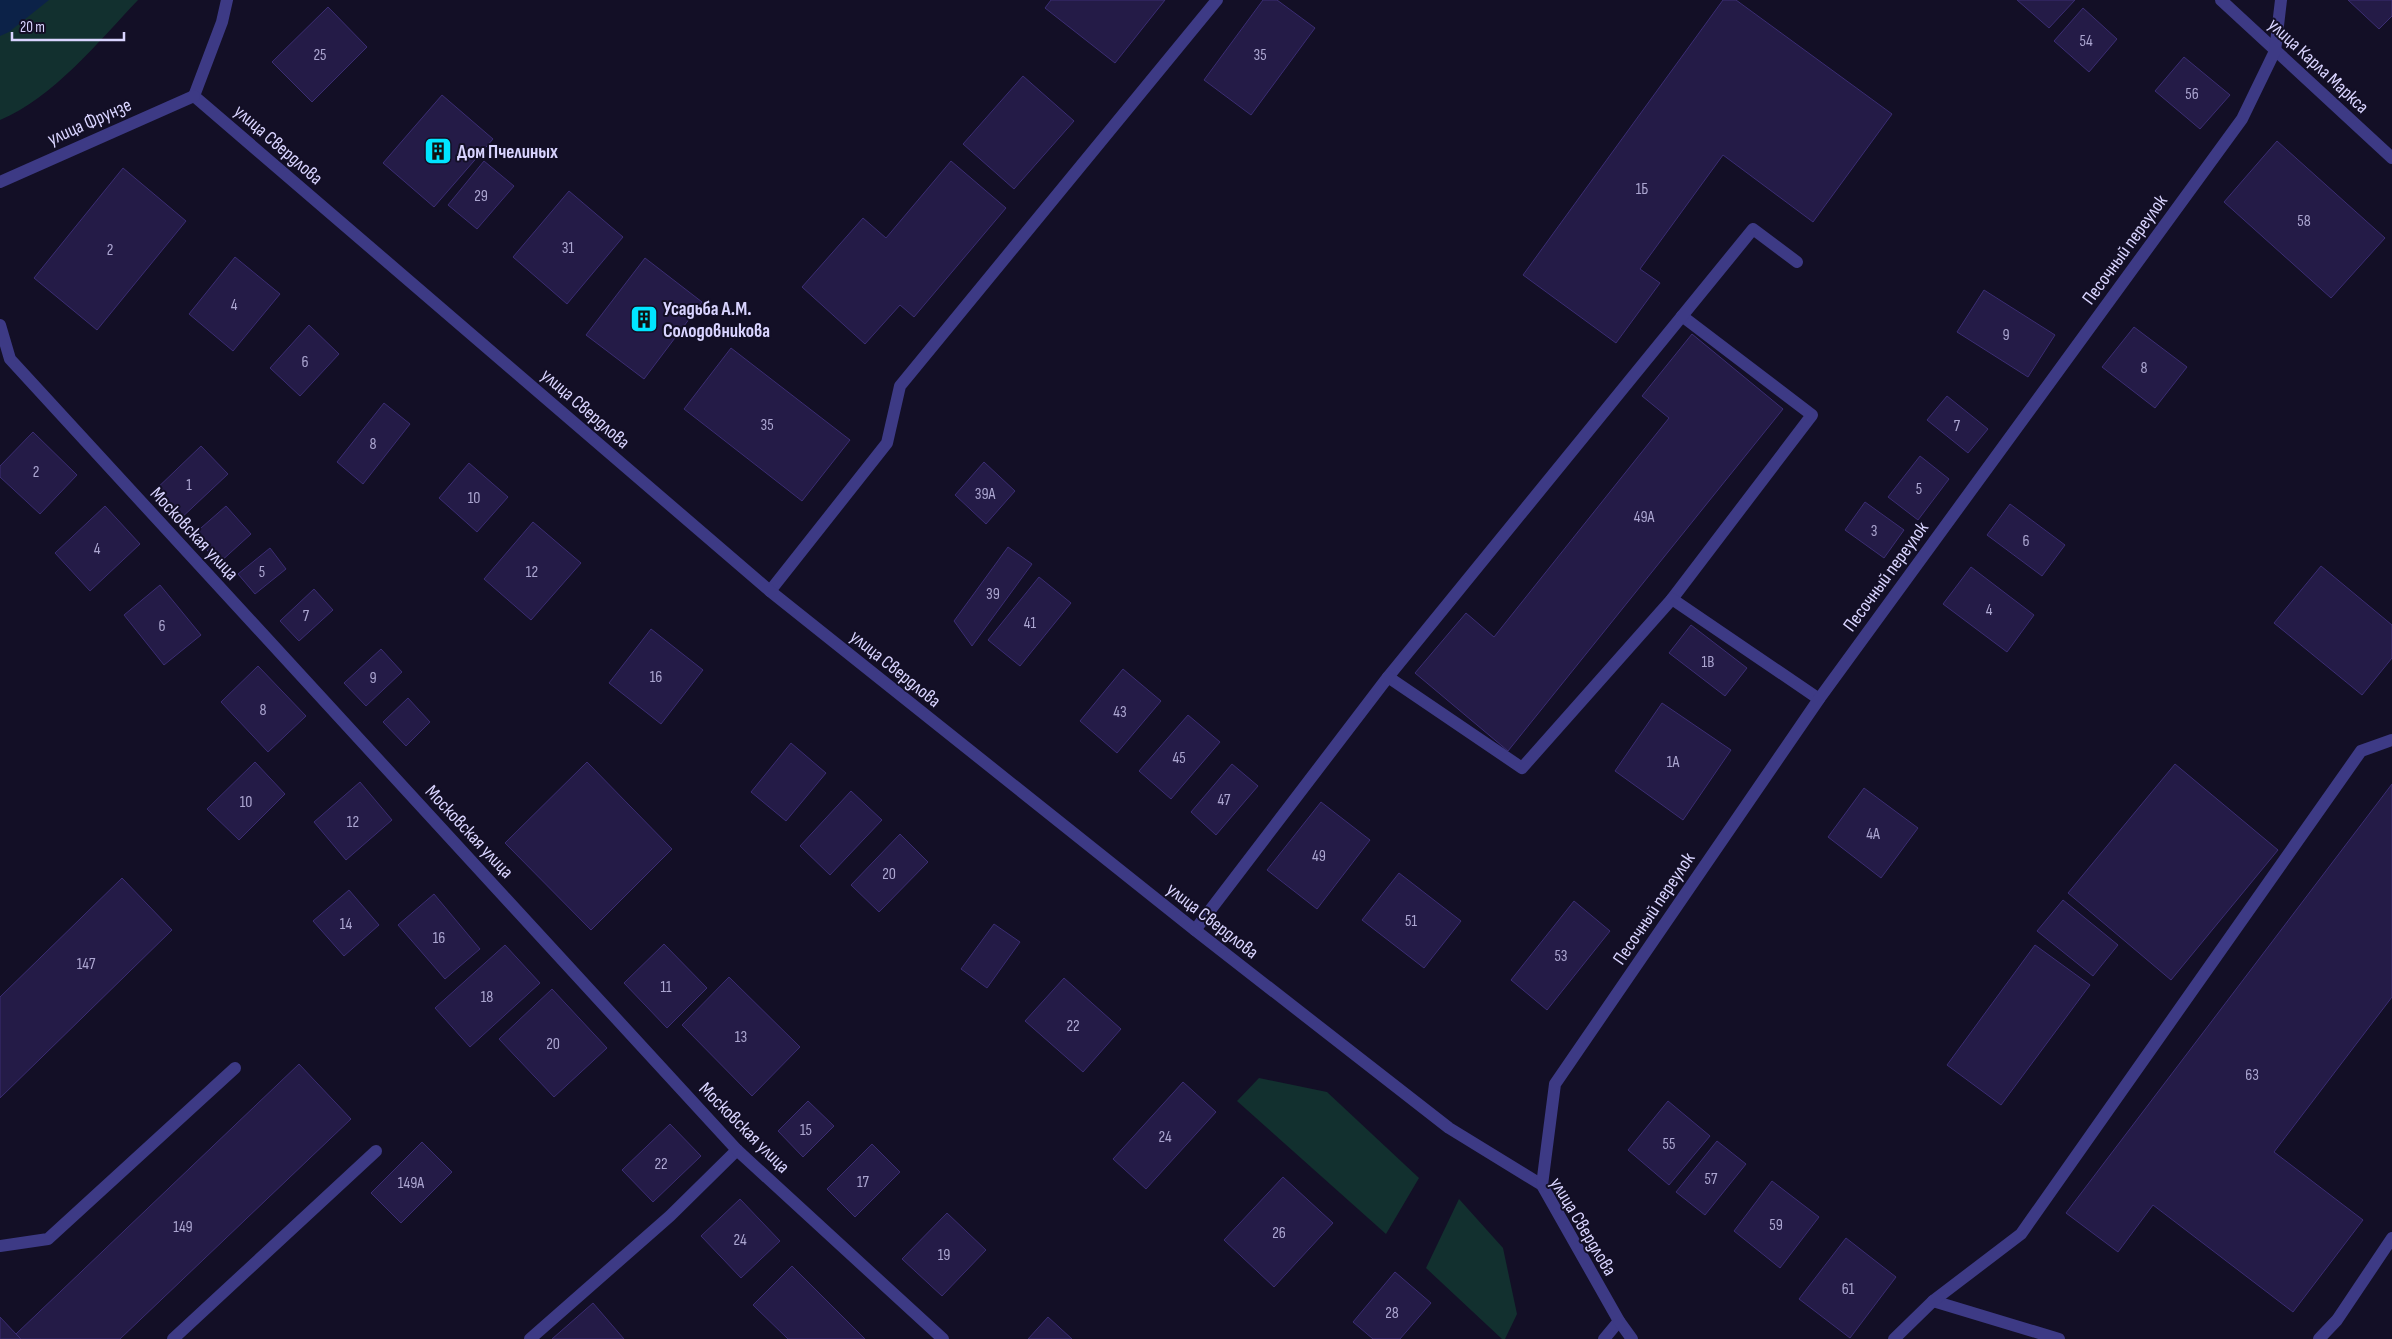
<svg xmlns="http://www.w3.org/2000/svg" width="2392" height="1339" font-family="'Sofia Sans Condensed',sans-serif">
  <rect width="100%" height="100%" fill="#130f26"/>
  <g fill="#12302f">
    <path d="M0,0H138C99,41 53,98 0,120Z"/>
    <path d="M1259,1078L1327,1092L1419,1178L1386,1234L1237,1101Z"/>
    <path d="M1459,1199L1503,1248L1517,1314L1505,1339H1502L1426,1268Z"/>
  </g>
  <path fill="#0c2248" d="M0,0H49L9,32L0,36Z"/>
  <g fill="#241b47" stroke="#3b2d73">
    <path d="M1051,0H1165L1115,63L1045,8Z"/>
    <path d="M1263,0H1277L1315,28L1251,115L1204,80Z"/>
    <path d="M1723,0H1736L1892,114L1813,222L1723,155L1640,269L1660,283L1616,343L1523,275Z"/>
    <path d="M2017,0H2075L2049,28Z"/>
    <path d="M2348,0H2392V16L2379,29Z"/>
    <path d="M328,7L367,47L312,102L272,62Z"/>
    <path d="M2083,8L2117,39L2089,72L2054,41Z"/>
    <path d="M2184,57L2230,95L2200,129L2155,91Z"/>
    <path d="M1023,76L1074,121L1014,189L963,144Z"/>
    <path d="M442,95L493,139L434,207L383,163Z"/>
    <path d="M2277,141L2385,238L2331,298L2224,202Z"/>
    <path d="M484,161L514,186L477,229L448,205Z"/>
    <path d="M951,161L1006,208L914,317L900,305L865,344L802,287L863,218L886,238Z"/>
    <path d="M123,168L186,221L97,330L34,278Z"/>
    <path d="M569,191L623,237L567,304L513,257Z"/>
    <path d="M235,257L280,294L233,351L189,314Z"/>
    <path d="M645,258L702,302L644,379L586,335Z"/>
    <path d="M1984,290L2055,335L2028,377L1957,332Z"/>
    <path d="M309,325L339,354L300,396L270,368Z"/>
    <path d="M2134,327L2187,367L2155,408L2102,367Z"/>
    <path d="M1692,334L1783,409L1508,751L1415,673L1466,613L1494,637L1669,418L1642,396Z"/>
    <path d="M731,348L850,440L802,501L684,409Z"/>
    <path d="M1947,396L1988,429L1968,453L1927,420Z"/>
    <path d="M384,403L410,424L363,484L337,462Z"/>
    <path d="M33,432L77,475L40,514L0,477V466Z"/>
    <path d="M201,446L228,474L177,522L151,494Z"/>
    <path d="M1920,456L1949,479L1918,520L1888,497Z"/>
    <path d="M984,462L1015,491L986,524L955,495Z"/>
    <path d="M469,463L508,497L477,532L439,498Z"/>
    <path d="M1865,502L1904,530L1884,558L1845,530Z"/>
    <path d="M2010,504L2065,545L2042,576L1987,535Z"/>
    <path d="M105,506L140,544L90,591L55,553Z"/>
    <path d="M226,506L251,534L219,563L193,535Z"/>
    <path d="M533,522L581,563L531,620L484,579Z"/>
    <path d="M1008,547L1032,564L972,646L954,621Z"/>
    <path d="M270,548L286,569L255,594L238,574Z"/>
    <path d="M2321,566L2392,625V658L2362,695L2274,623Z"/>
    <path d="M1971,567L2034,615L2007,652L1943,604Z"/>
    <path d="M1039,577L1071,603L1020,666L988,640Z"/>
    <path d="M160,585L201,635L164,665L124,615Z"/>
    <path d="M314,589L333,610L299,641L280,621Z"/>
    <path d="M1691,625L1747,668L1725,696L1669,653Z"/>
    <path d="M651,629L703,670L661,724L609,683Z"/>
    <path d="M381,649L402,672L366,706L344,683Z"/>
    <path d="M258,666L306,716L268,752L221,702Z"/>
    <path d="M1123,669L1161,701L1117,753L1080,721Z"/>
    <path d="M408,698L430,722L406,746L383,722Z"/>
    <path d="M1662,703L1731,750L1683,820L1615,771Z"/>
    <path d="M1188,715L1220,742L1171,799L1139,771Z"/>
    <path d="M791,743L826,773L786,821L751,792Z"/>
    <path d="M255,762L285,794L239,840L207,809Z"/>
    <path d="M587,762L672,849L591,930L505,843Z"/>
    <path d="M1232,764L1258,786L1216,835L1191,812Z"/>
    <path d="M2175,764L2278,850L2171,980L2068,893Z"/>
    <path d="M360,782L392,820L346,860L314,822Z"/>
    <path d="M2392,784V997L2274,1152L2363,1220L2293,1312L2153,1205L2118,1252L2066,1213Z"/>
    <path d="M1864,788L1918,828L1881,878L1828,837Z"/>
    <path d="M851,791L882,820L830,875L800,846Z"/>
    <path d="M1321,802L1370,840L1317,909L1267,870Z"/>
    <path d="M900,834L928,862L879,912L851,885Z"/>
    <path d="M1399,873L1461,921L1424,968L1362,920Z"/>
    <path d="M122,878L172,930L0,1098V997Z"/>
    <path d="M349,890L379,925L344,956L313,921Z"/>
    <path d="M434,894L480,949L445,979L398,925Z"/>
    <path d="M2063,900L2118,945L2093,976L2037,931Z"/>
    <path d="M1574,901L1610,931L1547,1010L1511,980Z"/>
    <path d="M994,924L1020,942L987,988L961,969Z"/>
    <path d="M664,944L707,988L667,1028L624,983Z"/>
    <path d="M505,945L540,983L470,1047L435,1008Z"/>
    <path d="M2035,945L2090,985L2001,1105L1947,1065Z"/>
    <path d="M729,977L800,1047L752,1096L682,1025Z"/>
    <path d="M1064,978L1121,1029L1083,1072L1025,1021Z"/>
    <path d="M552,989L607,1048L554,1097L499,1039Z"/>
    <path d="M299,1064L351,1119L120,1339H21L16,1334Z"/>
    <path d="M1183,1082L1216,1112L1146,1189L1113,1159Z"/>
    <path d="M808,1101L834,1126L803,1157L778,1131Z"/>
    <path d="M1668,1101L1710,1136L1669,1185L1628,1150Z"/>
    <path d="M670,1124L701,1156L653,1202L622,1170Z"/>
    <path d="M1717,1141L1746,1164L1705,1215L1676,1192Z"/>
    <path d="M422,1142L452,1172L401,1223L371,1193Z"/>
    <path d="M872,1144L900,1172L855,1217L827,1189Z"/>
    <path d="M1283,1177L1333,1223L1274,1287L1224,1240Z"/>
    <path d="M1772,1181L1819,1217L1780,1268L1734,1231Z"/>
    <path d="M740,1199L780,1241L741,1278L701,1236Z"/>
    <path d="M947,1213L986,1250L942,1296L902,1259Z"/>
    <path d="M1846,1238L1896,1277L1850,1338L1799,1299Z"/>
    <path d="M792,1266L865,1339H788L753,1305Z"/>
    <path d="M1395,1272L1431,1303L1400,1339H1373L1353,1322Z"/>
    <path d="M593,1303L624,1339H552Z"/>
    <path d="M0,1317L16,1334L21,1339H0Z"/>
    <path d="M1048,1317L1072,1339H1028Z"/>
  </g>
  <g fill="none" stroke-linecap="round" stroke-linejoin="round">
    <g stroke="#3d3a85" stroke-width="12">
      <path d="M770,591L887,443L900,386L1217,0"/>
      <path d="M1672,599L1812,415L1682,316"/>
      <path d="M1388,677L1753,229L1797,262"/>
      <path d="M1195,930L1388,677L1522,768L1672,599L1819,699"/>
      <path d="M0,1246L48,1239L235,1068"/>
      <path d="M1933,1301L2059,1339"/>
      <path d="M173,1339L376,1151"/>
      <path d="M530,1339L670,1216L737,1150"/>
      <path d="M1604,1339L1619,1321"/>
      <path d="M1894,1339L1933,1301L2021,1234L2361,751L2392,740"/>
      <path d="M2319,1339L2337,1320L2392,1238"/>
    </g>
    <g stroke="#3d3a85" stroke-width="12">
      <path d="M2221,0L2392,158"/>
      <path d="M194,96L770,591L1195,930L1449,1128L1542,1185L1619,1321L1632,1339"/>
      <path d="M194,96L222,22L227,0"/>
      <path d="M0,182L194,96"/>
      <path d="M0,325L10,359L737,1150L943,1339"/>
      <path d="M1542,1185L1555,1084L1819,699L2242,119L2275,51L2281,0"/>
    </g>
  </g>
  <defs>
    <g id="building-square" transform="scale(1.4375)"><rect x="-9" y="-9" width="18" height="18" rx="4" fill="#00e5ff" stroke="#130f26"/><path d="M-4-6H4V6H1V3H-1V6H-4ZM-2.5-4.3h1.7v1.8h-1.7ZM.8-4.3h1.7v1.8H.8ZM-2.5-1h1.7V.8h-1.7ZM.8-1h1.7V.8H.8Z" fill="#111"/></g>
  </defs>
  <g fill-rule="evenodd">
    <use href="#building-square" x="438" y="151"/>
    <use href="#building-square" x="644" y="319"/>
  </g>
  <g text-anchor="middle" stroke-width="4" stroke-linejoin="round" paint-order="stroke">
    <g font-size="16" fill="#aca6d1">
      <text x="2086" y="46">54</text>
      <text x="320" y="60">25</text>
      <text x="1260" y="60">35</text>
      <text x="2192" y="99">56</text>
      <text x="1642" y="194">1Б</text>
      <text x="481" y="201">29</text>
      <text x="2304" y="226">58</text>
      <text x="568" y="253">31</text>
      <text x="110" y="255">2</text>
      <text x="234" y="310">4</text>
      <text x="2006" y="340">9</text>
      <text x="305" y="367">6</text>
      <text x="2144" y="373">8</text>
      <text x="767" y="430">35</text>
      <text x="1957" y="431">7</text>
      <text x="373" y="449">8</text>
      <text x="36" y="477">2</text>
      <text x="189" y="490">1</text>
      <text x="1919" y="494">5</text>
      <text x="985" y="499">39А</text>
      <text x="474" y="503">10</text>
      <text x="1644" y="522">49А</text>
      <text x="1874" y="536">3</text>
      <text x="2026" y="546">6</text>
      <text x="97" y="554">4</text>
      <text x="262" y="577">5</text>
      <text x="532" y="577">12</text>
      <text x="993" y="599">39</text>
      <text x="1989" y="615">4</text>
      <text x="306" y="621">7</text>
      <text x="1030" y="628">41</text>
      <text x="162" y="631">6</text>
      <text x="1708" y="667">1В</text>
      <text x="656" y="682">16</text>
      <text x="373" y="683">9</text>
      <text x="263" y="715">8</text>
      <text x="1120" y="717">43</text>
      <text x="1179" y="763">45</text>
      <text x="1673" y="767">1А</text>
      <text x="1224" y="805">47</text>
      <text x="246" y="807">10</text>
      <text x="353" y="827">12</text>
      <text x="1873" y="839">4А</text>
      <text x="1319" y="861">49</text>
      <text x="889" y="879">20</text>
      <text x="1411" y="926">51</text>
      <text x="346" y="929">14</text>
      <text x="439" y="943">16</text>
      <text x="1561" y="961">53</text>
      <text x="86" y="969">147</text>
      <text x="666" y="992">11</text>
      <text x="487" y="1002">18</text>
      <text x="1073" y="1031">22</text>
      <text x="741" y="1042">13</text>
      <text x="553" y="1049">20</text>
      <text x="2252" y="1080">63</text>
      <text x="806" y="1135">15</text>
      <text x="1165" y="1142">24</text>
      <text x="1669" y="1149">55</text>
      <text x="661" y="1169">22</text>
      <text x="1711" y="1184">57</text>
      <text x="863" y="1187">17</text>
      <text x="411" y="1188">149А</text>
      <text x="1776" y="1230">59</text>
      <text x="183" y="1232">149</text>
      <text x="1279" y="1238">26</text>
      <text x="740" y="1245">24</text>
      <text x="944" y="1260">19</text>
      <text x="1848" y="1294">61</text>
      <text x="1392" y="1318">28</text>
    </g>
    <g font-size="19" fill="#d9d4ff" stroke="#130f26">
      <text transform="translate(2319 65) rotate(43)" y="7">улица Карла Маркса</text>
      <text transform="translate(89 121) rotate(-24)" y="7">улица Фрунзе</text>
      <text transform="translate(279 144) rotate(41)" y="7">улица Свердлова</text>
      <text transform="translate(2124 249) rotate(-54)" y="7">Песочный переулок</text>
      <text transform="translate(586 408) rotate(41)" y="7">улица Свердлова</text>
      <text transform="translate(195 533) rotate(47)" y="7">Московская улица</text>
      <text transform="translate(1885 576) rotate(-54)" y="7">Песочный переулок</text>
      <text transform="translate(896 668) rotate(39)" y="7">улица Свердлова</text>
      <text transform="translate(470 831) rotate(47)" y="7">Московская улица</text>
      <text transform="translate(1653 908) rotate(-56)" y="7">Песочный переулок</text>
      <text transform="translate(1213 920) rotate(38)" y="7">улица Свердлова</text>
      <text transform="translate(745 1127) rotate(45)" y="7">Московская улица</text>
      <text transform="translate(1584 1226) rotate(59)" y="7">улица Свердлова</text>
    </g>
    <g font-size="19" font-weight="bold" fill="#d9d4ff" stroke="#130f26" text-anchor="start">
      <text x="457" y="158">Дом Пчелиных</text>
      <text x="663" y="315">Усадьба А.М.<tspan x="663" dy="22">Солодовникова</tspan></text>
    </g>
  </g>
  <path d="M12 32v8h112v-8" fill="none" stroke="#d9d4ff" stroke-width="2.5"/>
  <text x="20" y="32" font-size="15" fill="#d9d4ff" stroke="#130f26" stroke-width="4" paint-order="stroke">20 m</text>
</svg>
